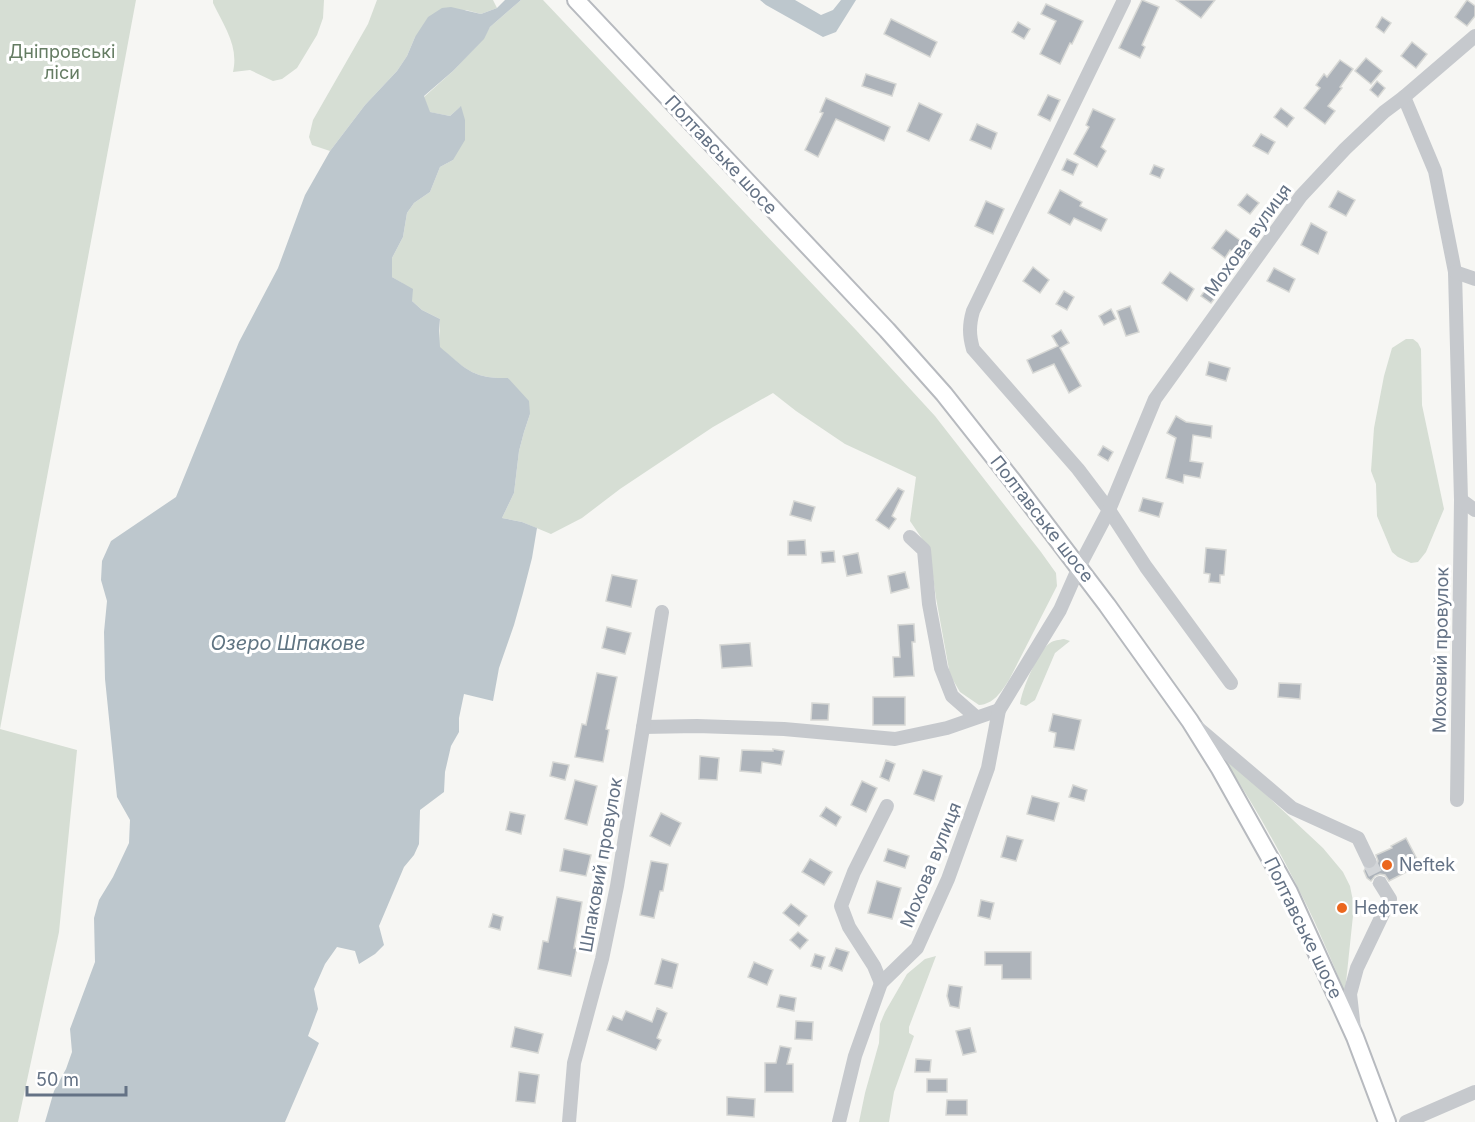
<svg xmlns="http://www.w3.org/2000/svg" width="1475" height="1122" font-family="Inter,sans-serif">
  <rect width="100%" height="100%" fill="#f6f6f3"/>
  <g fill="#d6ded4">
    <path d="M0,0H136L0,729L77,750L59,932L18,1122H0Z"/>
    <path d="M213,0H324L323,18L317,35L297,68L282,79L273,81L250,70L233,72C239,46 224,26 213,3Z"/>
    <path d="M377,0H493L497,8L481,14L466,10L415,37L407,56L397,71L365,105L330,151L312,145L309,137L313,120L368,24Z"/>
    <path d="M521,0H543L856,330L935,416L1041,552L1056,573L1057,586L1009,680C1001,692 994,704 979,705L960,692L950,675L936,598L929,549L910,521L916,477L845,444L796,411L773,393L713,427L620,489L582,518L551,534L522,522L502,518L514,493L519,451L524,432L530,414L508,378C472,379 465,368 439,347L440,319L422,310L412,301L402,283L392,277V258L403,237L407,213L414,203L430,192L440,167L453,160L460,107L450,116L429,112L424,97L453,71L483,39L490,27Z"/>
    <path d="M1406,339H1413L1418,343L1421,349L1422,405L1444,509L1426,552L1418,562L1411,563L1398,557L1392,552L1377,516L1376,484L1371,471L1374,428L1384,376L1392,348Z"/>
    <path d="M1064,639L1070,641L1055,653L1035,700L1026,706L1020,704C1022,689 1038,651 1050,643C1054,640 1059,640 1064,639Z"/>
    <path d="M1214,746L1323,848L1343,872L1350,886L1354,906L1345,992C1331,960 1318,927 1302,896C1276,844 1248,793 1214,746Z"/>
    <path d="M936,956L909,1027V1033L914,1036L894,1092L889,1122H859L865,1093L879,1043L880,1024L885,1012L907,974L925,959Z"/>
  </g>
  <g fill="#bdc7cd">
    <path d="M505,0H521L490,27L484,39L453,71L424,96L430,112L450,116L461,106L465,120V140L453,160L440,167L430,192L414,203L407,213L403,237L392,258V277L413,289L412,301L422,310L440,319L439,331L440,347C465,368 472,379 508,378L529,401L530,414L524,432L519,451L514,493L502,518L522,522L537,528L532,558L523,593L514,625L499,668L493,701L464,694L459,718V732L451,746L445,772L444,792L420,810L419,844L414,855L404,867L379,926L384,945L375,954L359,964L355,951L337,947L325,964L314,989L318,1009L308,1036L319,1043L285,1122H45L54,1091L66,1069L72,1052L70,1029L95,962L94,918L99,900L113,877L129,843L130,820L117,797L105,679L104,632L107,601L101,580L102,561L111,541L176,497L239,342L278,268L305,195L330,151L365,105L397,71L407,56L415,37L428,17L442,8L451,7L481,14L497,8Z"/>
    <path d="M760,0H795L821,15L833,10L841,0H856L836,32L823,37L766,5Z"/>
  </g>
  <g fill="#adb3ba" stroke="#d7d8d5" stroke-width="1.5">
    <path d="M1142,0L1159,7L1142,45L1145,47L1140,58L1119,48Z"/>
    <path d="M1176,0H1215L1201,18Z"/>
    <path d="M1467,0L1475,6V16L1467,26L1455,17Z"/>
    <path d="M1046,4L1083,21L1072,44L1070,43L1060,64L1040,54L1056,21L1041,14Z"/>
    <path d="M1382,17L1391,23L1384,33L1376,27Z"/>
    <path d="M891,19L937,42L930,57L884,34Z"/>
    <path d="M1018,22L1030,29L1024,39L1012,32Z"/>
    <path d="M1412,42L1427,54L1416,68L1401,56Z"/>
    <path d="M1366,58L1382,71L1371,84L1355,71Z"/>
    <path d="M1340,60L1353,69L1340,87L1342,88L1328,106L1335,111L1325,124L1304,108L1320,88L1316,85L1324,74L1327,77Z"/>
    <path d="M866,74L896,84L892,96L862,86Z"/>
    <path d="M1377,81L1385,88L1378,97L1370,90Z"/>
    <path d="M1048,95L1060,100L1050,121L1038,115Z"/>
    <path d="M826,98L890,127L884,141L836,119L818,157L805,150L823,113L820,112Z"/>
    <path d="M919,103L942,114L929,141L907,131Z"/>
    <path d="M1281,108L1294,118L1287,127L1274,117Z"/>
    <path d="M1093,109L1115,119L1101,147L1106,151L1097,167L1074,154L1089,127L1086,125Z"/>
    <path d="M977,124L997,133L991,149L970,140Z"/>
    <path d="M1261,134L1275,142L1268,154L1253,146Z"/>
    <path d="M1067,159L1078,164L1073,175L1062,170Z"/>
    <path d="M1154,165L1164,169L1160,178L1150,174Z"/>
    <path d="M1060,190L1082,202L1080,206L1107,219L1101,231L1074,218L1070,225L1048,213Z"/>
    <path d="M1338,191L1355,200L1346,216L1329,207Z"/>
    <path d="M1247,194L1259,203L1250,214L1238,205Z"/>
    <path d="M986,201L1004,209L993,234L975,226Z"/>
    <path d="M1311,223L1327,232L1318,254L1301,245Z"/>
    <path d="M1226,230L1252,249L1244,260L1230,250L1225,258L1212,248Z"/>
    <path d="M1033,267L1049,280L1040,293L1023,281Z"/>
    <path d="M1274,268L1295,279L1289,292L1267,281Z"/>
    <path d="M1170,272L1194,289L1187,301L1162,283Z"/>
    <path d="M1208,286L1218,294L1211,303L1201,296Z"/>
    <path d="M1064,291L1074,297L1067,310L1056,304Z"/>
    <path d="M1130,306L1139,332L1126,336L1117,311Z"/>
    <path d="M1111,309L1116,319L1104,325L1099,316Z"/>
    <path d="M1061,330L1069,343L1060,348L1081,386L1069,393L1054,364L1033,373L1027,360L1058,346L1052,336Z"/>
    <path d="M1209,362L1230,368L1226,381L1206,375Z"/>
    <path d="M1176,416L1186,422L1212,426L1211,438L1193,435L1190,461L1203,463L1200,478L1184,475L1183,483L1166,478L1176,438L1167,433Z"/>
    <path d="M1103,446L1113,452L1108,461L1098,455Z"/>
    <path d="M898,488L904,491L892,516L896,519L889,529L876,520Z"/>
    <path d="M1143,498L1163,503L1159,517L1139,511Z"/>
    <path d="M794,501L815,507L811,521L790,515Z"/>
    <path d="M805,540L806,555H788V541Z"/>
    <path d="M1206,548L1226,550L1224,575H1220V583L1209,582L1210,574L1204,573Z"/>
    <path d="M834,551L835,562L822,563L821,552Z"/>
    <path d="M858,553L862,573L847,576L843,556Z"/>
    <path d="M905,572L909,588L891,593L888,576Z"/>
    <path d="M612,575L637,580L631,607L606,601Z"/>
    <path d="M914,624L915,642H912L914,676L894,677L893,657H900L898,625Z"/>
    <path d="M607,627L631,633L625,654L602,648Z"/>
    <path d="M750,643L752,666L722,668L720,645Z"/>
    <path d="M597,673L617,677L606,729L609,730L603,762L575,757L582,724L586,725Z"/>
    <path d="M1279,683L1301,684L1300,699L1278,697Z"/>
    <rect x="873" y="697" width="32" height="28"/>
    <path d="M812,703L829,704L828,720H811Z"/>
    <path d="M1053,714L1081,720L1074,750L1054,747L1056,733L1049,731Z"/>
    <path d="M773,749L784,751L781,765L762,762L761,773L740,771L742,750L773,751Z"/>
    <path d="M700,756L719,758L717,780L699,779Z"/>
    <path d="M886,760L895,764L889,781L880,777Z"/>
    <path d="M553,762L569,765L565,780L550,776Z"/>
    <path d="M923,770L942,776L934,801L914,794Z"/>
    <path d="M575,780L597,786L587,825L565,819Z"/>
    <path d="M862,781L877,788L866,812L851,805Z"/>
    <path d="M1073,785L1087,790L1084,801L1069,797Z"/>
    <path d="M1032,796L1059,803L1054,821L1027,814Z"/>
    <path d="M826,807L841,817L836,826L820,816Z"/>
    <path d="M510,812L525,815L521,834L506,830Z"/>
    <path d="M661,813L681,823L670,846L650,836Z"/>
    <path d="M1007,836L1023,840L1016,861L1001,857Z"/>
    <path d="M1406,838L1420,865L1389,881L1385,875L1380,874L1375,876L1371,881L1367,878L1364,871L1365,869H1372L1376,867L1378,861L1376,855L1392,848L1391,846Z"/>
    <path d="M564,849L591,855L586,876L560,871Z"/>
    <path d="M888,849L909,856L905,868L884,861Z"/>
    <path d="M810,859L832,872L824,885L802,872Z"/>
    <path d="M651,861L668,864L663,891H660L654,918L640,915Z"/>
    <path d="M877,881L901,888L892,919L868,913Z"/>
    <path d="M557,897L582,902L574,948H577L571,976L538,969L543,941L548,942Z"/>
    <path d="M981,900L994,903L990,919L978,916Z"/>
    <path d="M791,904L807,916L799,926L783,913Z"/>
    <path d="M493,914L503,917L500,930L489,927Z"/>
    <path d="M798,932L808,940L800,949L790,940Z"/>
    <path d="M836,948L849,952L842,971L829,966Z"/>
    <path d="M985,952H1031V979H1002V965H985Z"/>
    <path d="M815,954L825,957L821,969L811,966Z"/>
    <path d="M662,959L678,964L672,988L655,984Z"/>
    <path d="M754,962L773,970L767,985L748,977Z"/>
    <path d="M949,985L962,987L959,1008L950,1006L947,996Z"/>
    <path d="M780,995L796,998L794,1011L777,1007Z"/>
    <path d="M657,1008L667,1013L657,1038L661,1040L656,1050L607,1030L613,1016L622,1020L626,1011L652,1022Z"/>
    <path d="M796,1021L813,1022L812,1040L795,1039Z"/>
    <path d="M515,1027L543,1034L538,1053L511,1047Z"/>
    <path d="M970,1028L976,1052L963,1055L956,1031Z"/>
    <path d="M780,1046L791,1048L787,1064H793V1092H765V1063H776Z"/>
    <path d="M916,1059L931,1060L930,1072H915Z"/>
    <path d="M519,1072L539,1075L535,1103L516,1101Z"/>
    <rect x="927" y="1079" width="20" height="13"/>
    <path d="M727,1097L755,1099L754,1117L727,1115Z"/>
    <path d="M947,1100H967V1115H946Z"/>
  </g>
  <g fill="none" stroke-linecap="round" stroke-linejoin="round">
    <path stroke="#d2d5d8" stroke-width="14" stroke-dasharray="14 7" stroke-linecap="butt" d="M1369,861L1380,883"/>
    <g stroke="#b7babf" stroke-width="20">
      <path id="major" d="M576,0L887,330L944,394L1012,480L1107,605L1190,721L1220,769L1289,892L1355,1037L1387,1122"/>
    </g>
    <g stroke="#c6c9cd" stroke-width="14">
      <path d="M1124,0L973,311C969,325 969,335 973,349L1078,469L1109,510L1146,567L1231,683"/>
      <path d="M1404,97L1435,171L1455,272L1461,500L1457,800"/>
      <path d="M1455,272L1475,279"/>
      <path d="M1461,500L1475,510"/>
      <path d="M910,537L924,550L929,604L941,668L952,696L976,717"/>
      <path d="M643,727L697,726L784,729L895,739L947,728L999,710"/>
      <path d="M1198,728L1292,808L1358,838L1369,861"/>
      <path d="M881,983L874,966L849,927L841,906L854,872L887,806"/>
      <path d="M1354,1029L1350,994L1357,968L1390,899L1380,883"/>
      <path d="M569,1122L574,1063L602,959L617,886L662,612"/>
      <path d="M839,1122L855,1056L881,983L917,948L948,879L988,768L999,710L1060,610L1079,567L1109,510L1155,399L1301,196L1345,149L1384,112L1404,97L1475,36"/>
      <path d="M1406,1122L1475,1092"/>
    </g>
    <use href="#major" stroke="#fff" stroke-width="16"/>
  </g>
  <g fill="#eb671e" stroke="#fff" stroke-width="2">
    <circle cx="1387" cy="865" r="6"/>
    <circle cx="1342" cy="908" r="6"/>
  </g>
  <g text-anchor="middle" stroke-width="6" stroke-linejoin="round" paint-order="stroke">
    <g font-size="18" fill="#657c63" stroke="#fff">
      <text x="62" y="58">Дніпровські<tspan x="62" dy="21">ліси</tspan></text>
    </g>
    <g font-size="18" fill="#647285" stroke="#fff">
      <text transform="translate(721 155) rotate(47)" y="6">Полтавське шосе</text>
      <text transform="translate(1248 240) rotate(-54)" y="6">Мохова вулиця</text>
      <text transform="translate(1042 519) rotate(52)" y="6">Полтавське шосе</text>
      <text transform="translate(1441 650) rotate(-89)" y="6">Моховий провулок</text>
      <text transform="translate(601 865) rotate(-80)" y="6">Шпаковий провулок</text>
      <text transform="translate(931 865) rotate(-68)" y="6">Мохова вулиця</text>
      <text transform="translate(1303 928) rotate(64)" y="6">Полтавське шосе</text>
    </g>
    <g font-size="18" fill="#647285" stroke="#fff" text-anchor="start">
      <text x="1399" y="871">Neftek</text>
      <text x="1354" y="914">Нефтек</text>
    </g>
    <g font-size="20" font-style="italic" fill="#5f7482" stroke="#fff">
      <text x="288" y="650">Озеро Шпакове</text>
    </g>
  </g>
  <path d="M27 1086v9h99v-9" fill="none" stroke="#647285" stroke-width="3"/>
  <text x="36" y="1086" font-size="18" fill="#647285" stroke="#ffffff" stroke-width="4.5" paint-order="stroke">50 m</text>
</svg>
